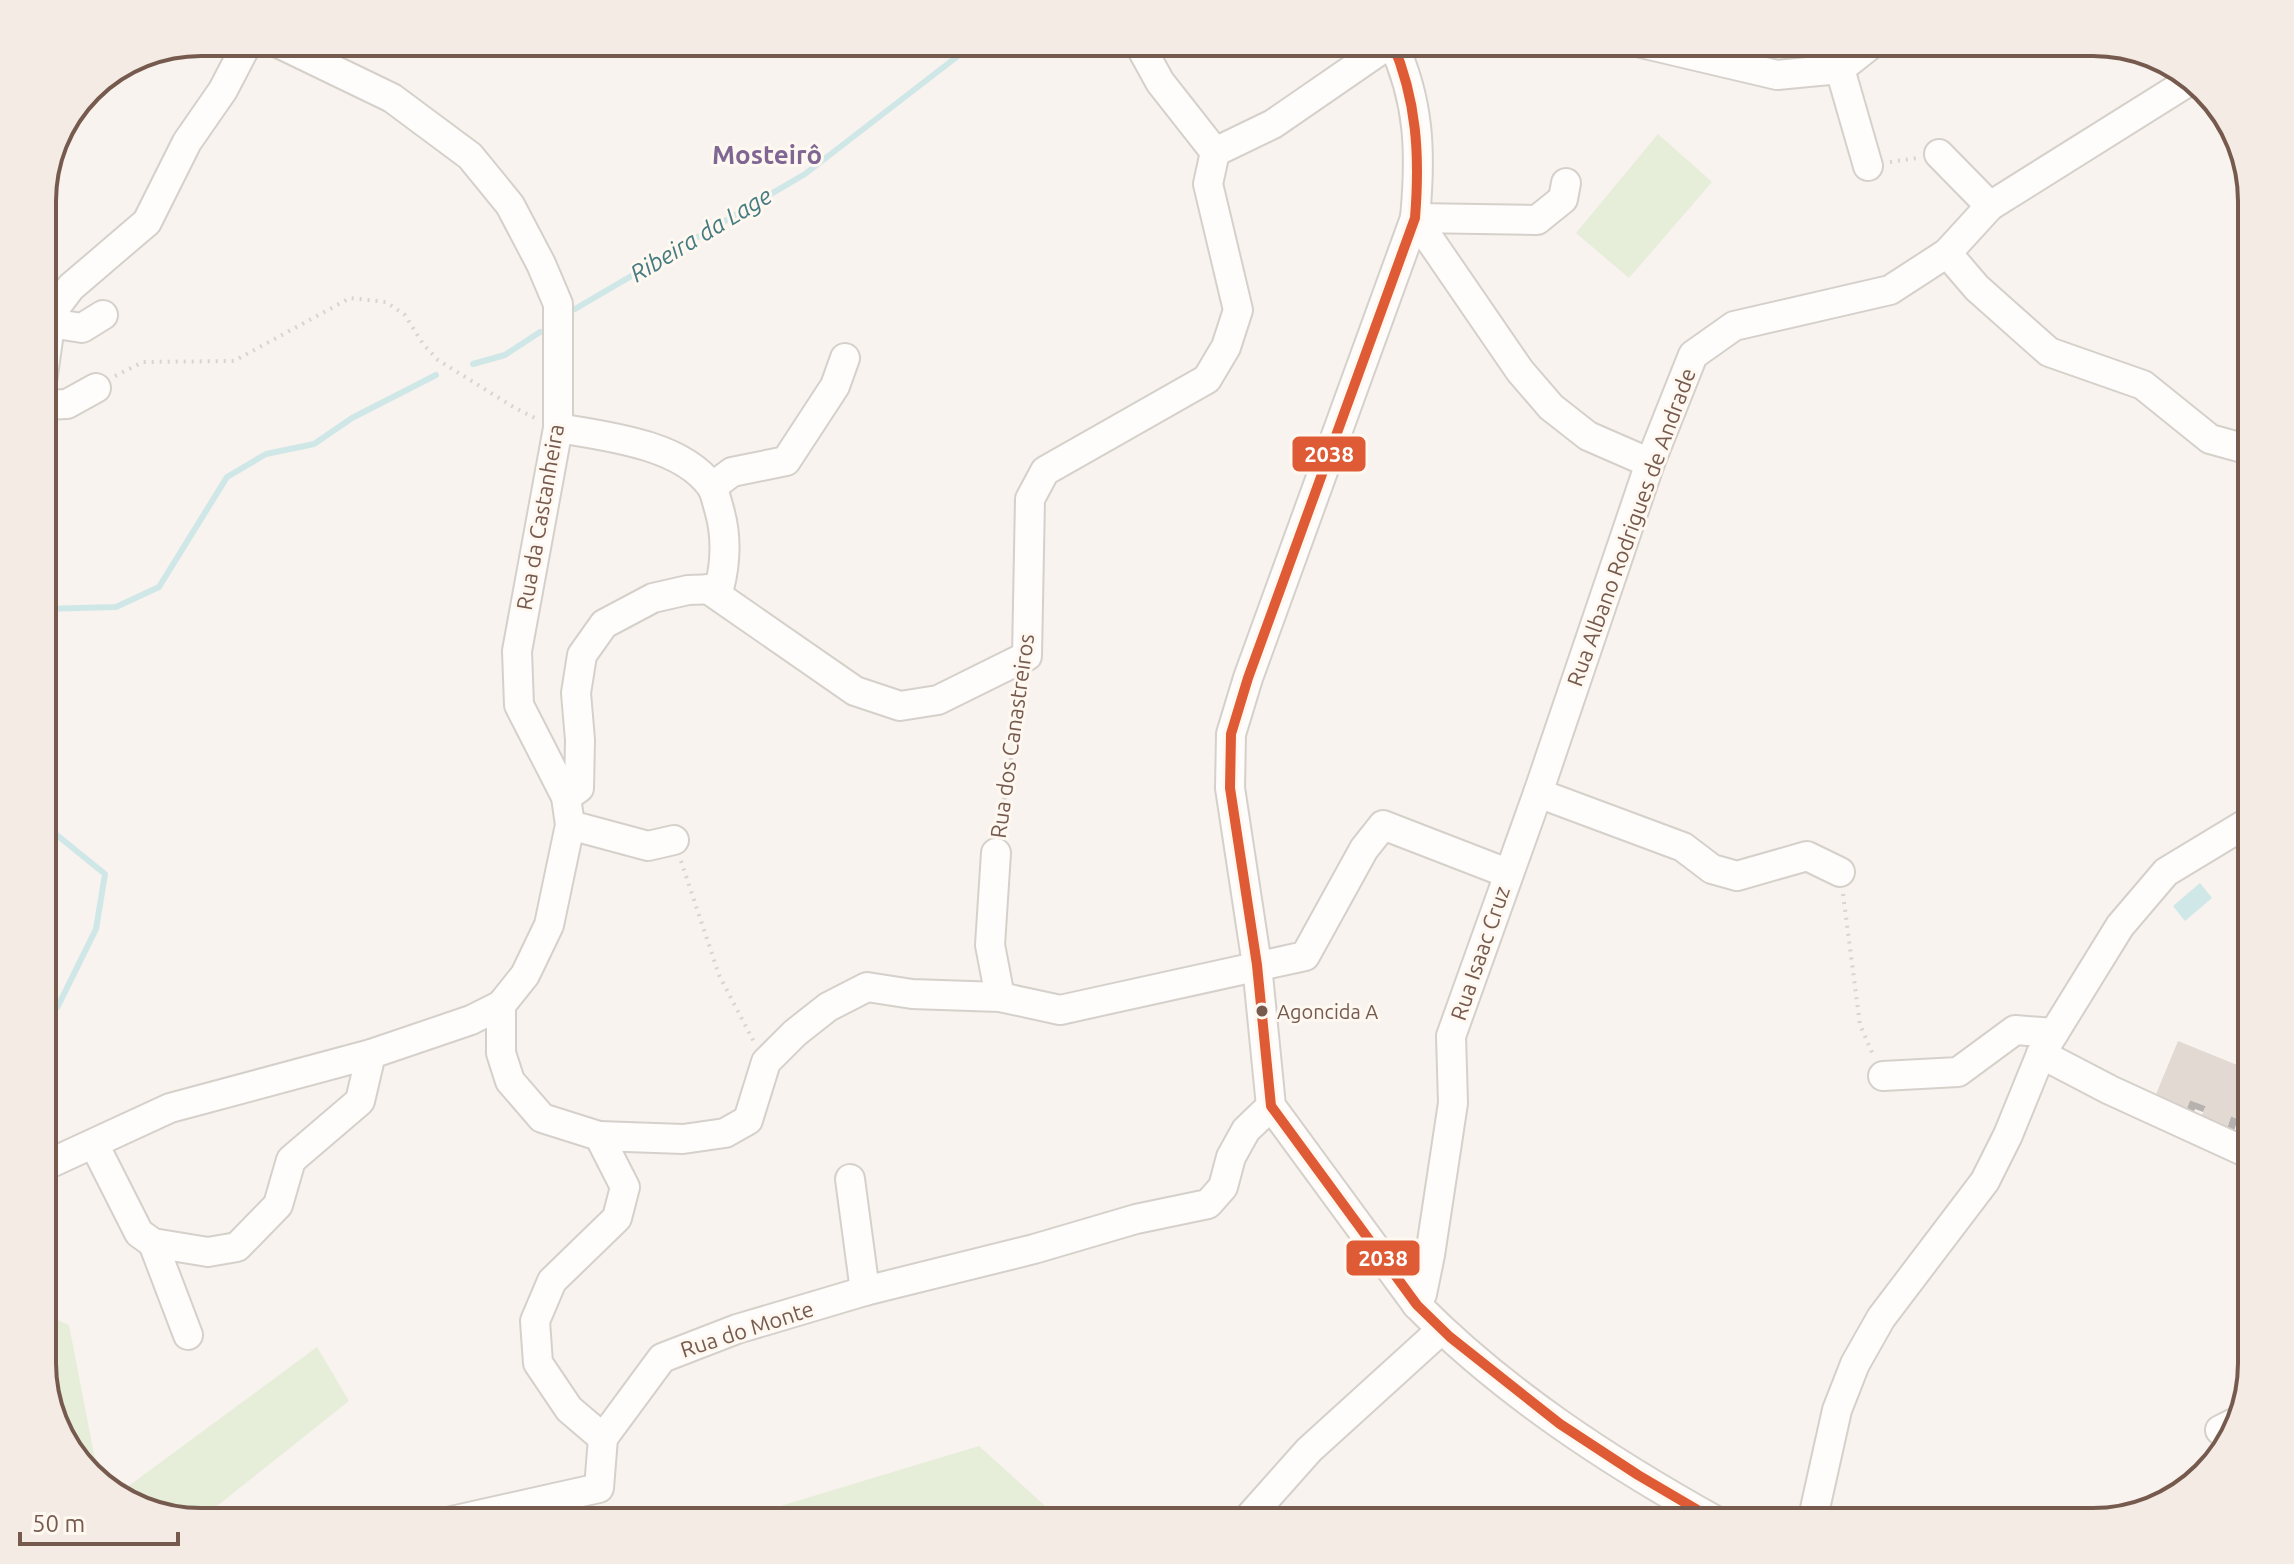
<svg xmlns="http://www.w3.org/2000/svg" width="2294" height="1564" font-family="Ubuntu,sans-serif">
  <defs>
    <filter id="shadow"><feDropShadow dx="5" dy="9" stdDeviation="0" flood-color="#0004"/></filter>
  </defs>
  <rect width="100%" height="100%" fill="#f8f3ee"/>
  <g fill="#e6eeda">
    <path d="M1658,134L1712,182L1629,278L1576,233Z"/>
    <path d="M42,1313L69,1325L99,1480C78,1458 59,1448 61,1416H55L42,1373Z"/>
    <path d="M317,1347L349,1401L198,1521L115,1496Z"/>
    <path d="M979,1446L1063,1522H727Z"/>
  </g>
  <path fill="#d0e7e8" d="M2200,883L2212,898L2185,921L2173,906Z"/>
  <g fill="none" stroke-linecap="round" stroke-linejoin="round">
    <g stroke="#d0e7e8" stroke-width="6">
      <path d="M575,309L805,174L976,42"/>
      <path d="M473,364L505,355L540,332"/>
      <path d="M42,609L116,607L159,587L227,477L266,454L314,444L352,418L436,375"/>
      <path d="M42,823L105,874L96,929L58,1006L42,1024"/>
    </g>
  </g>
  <path fill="#e2d9d3" filter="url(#shadow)" d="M2178,1041L2252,1071V1125L2231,1116L2226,1131L2200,1119L2206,1106L2190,1100L2185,1113L2154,1099Z"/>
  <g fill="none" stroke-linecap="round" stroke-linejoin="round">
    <g stroke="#d6d0ca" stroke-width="32">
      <g id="minor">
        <path d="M1138,42L1160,82L1215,152"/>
        <path d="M1392,42C1420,101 1421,154 1415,218L1248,678L1231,734L1230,788L1257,965L1271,1106L1417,1305C1504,1393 1610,1462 1718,1522"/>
        <path d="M1637,42L1777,75L1840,69L1874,42"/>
        <path d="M1840,69L1868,166"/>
        <path d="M1215,152L1273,124L1392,42"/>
        <path d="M1939,154L1990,206"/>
        <path d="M1415,218L1520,371L1551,407L1588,436L1650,463"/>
        <path d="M1415,218L1537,220L1563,199L1566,183"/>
        <path d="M1947,253L1977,288L2049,352L2143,385L2210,439L2239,447L2252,438"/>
        <path d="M50,323L82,328L103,315"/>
        <path d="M42,382L51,318L58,304L71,287L147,222L187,142L223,90L248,42"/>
        <path d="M42,405L67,404L96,388"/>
        <path d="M558,428C605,436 681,444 711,486C715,492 717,502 719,509C727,536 726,562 719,589L688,590L653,598L604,624L582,655L576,693L580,740L579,788L566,797"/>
        <path d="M712,487L732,472L786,461L835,386L845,358"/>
        <path d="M708,589L855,691L900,706L938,700L1027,656L1030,499L1045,471L1207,379L1226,347L1238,310L1208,184L1215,152"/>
        <path d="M1538,793L1683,847L1712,869L1737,876L1807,856L1840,872"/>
        <path d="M570,825L648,846L674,840"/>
        <path d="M996,853L990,945L1000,997"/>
        <path d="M501,1005V1053L510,1081L542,1118L599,1136L625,1187L617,1218L552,1281L535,1321L538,1363L569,1409L603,1438"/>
        <path d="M2041,1054L2110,1090L2252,1155"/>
        <path d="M1883,1076L1958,1072L2015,1030L2054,1033"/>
        <path d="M599,1136L683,1139L725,1133L748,1120L766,1062L795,1033L828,1007L867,987L912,994L1000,997L1060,1010L1305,956L1364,849L1383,825L1507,873"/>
        <path d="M94,1144L139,1233L153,1243L208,1252L237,1247L278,1205L291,1160L360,1101L371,1054"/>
        <path d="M42,1167L170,1108L371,1054L471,1020L501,1005L525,975L549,925L570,825L566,797L519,705L517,651L558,428V304L541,264L510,205L470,156L392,98L276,42"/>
        <path d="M850,1179L865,1291"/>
        <path d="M153,1243L188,1335"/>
        <path d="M1417,1305L1422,1294L1430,1255L1453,1103L1451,1036L1538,793L1650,463L1693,355L1734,326L1890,290L1947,253L1990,206L2191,80"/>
        <path d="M2220,1430L2234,1423"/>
        <path d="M603,1438L662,1358L737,1329L865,1291L1034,1249L1136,1219L1208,1204L1223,1187L1231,1157L1246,1130L1271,1106"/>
        <path d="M447,1522L599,1488L603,1438"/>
        <path d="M1245,1522L1309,1450L1441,1330"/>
        <path d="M1812,1522L1837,1410L1855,1364L1881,1318L1985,1181L2008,1135L2041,1054L2120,926L2166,872L2252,820"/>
      </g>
    </g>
    <g stroke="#dad3d0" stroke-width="4" stroke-dasharray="2 6" stroke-linecap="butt">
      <path d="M1890,162L1917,158"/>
      <path d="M115,376L143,362L234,361L350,298L386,302L405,315L423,344L438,360L515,408L535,418"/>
      <path d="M999,831L1023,686"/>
      <path d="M681,861L719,975L754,1042"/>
      <path d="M1843,894L1860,1025L1874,1057"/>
      <path d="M596,1522L597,1511"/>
    </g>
    <use href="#minor" stroke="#fefdfc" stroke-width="28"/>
    <g stroke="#fef8f1" stroke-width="16">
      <path id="bus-1" d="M1392,42C1417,100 1420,156 1415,218L1248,678L1231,734L1230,788L1257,965L1271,1106L1417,1305L1450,1337L1560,1424L1638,1475L1718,1522"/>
    </g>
    <use href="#bus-1" stroke="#df5b35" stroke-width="10"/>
  </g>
  <circle fill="#765a4e" stroke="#fef8f1" stroke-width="3" cx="1262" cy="1011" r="7"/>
  <g text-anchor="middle" stroke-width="6" stroke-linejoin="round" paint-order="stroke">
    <g font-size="20" fill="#765a4e" stroke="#fef8f1" text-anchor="start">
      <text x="1277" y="1019">Agoncida A</text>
    </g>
    <g font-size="22" fill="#765a4e" stroke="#fef8f1">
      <text transform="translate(540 517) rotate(-80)" y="8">Rua da Castanheira</text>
      <text transform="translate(1631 527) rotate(-70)" y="8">Rua Albano Rodrigues de Andrade</text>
      <text transform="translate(1012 736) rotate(-82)" y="8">Rua dos Canastreiros</text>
      <text transform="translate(1480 953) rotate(-71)" y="8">Rua Isaac Cruz</text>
      <text transform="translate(747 1329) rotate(-18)" y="8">Rua do Monte</text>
    </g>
    <g font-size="24" font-style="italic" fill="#457b81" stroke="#fef8f1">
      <text transform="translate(701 235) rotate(-31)" y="8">Ribeira da Lage</text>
    </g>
    <g font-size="26" font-weight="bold" fill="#806692" stroke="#fef8f1">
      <text x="767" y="164">Mosteirô</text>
    </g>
  </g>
  <path d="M0 0H2294V1564H0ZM201 56H2093A145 145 0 0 1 2238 201V1363A145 145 0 0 1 2093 1508H201A145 145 0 0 1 56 1363V201A145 145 0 0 1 201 56Z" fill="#f3ebe4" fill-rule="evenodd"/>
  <path fill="none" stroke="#765a4e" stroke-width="4" d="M201 56H2093A145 145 0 0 1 2238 201V1363A145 145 0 0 1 2093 1508H201A145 145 0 0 1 56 1363V201A145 145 0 0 1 201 56Z"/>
  <g stroke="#fef8f1" stroke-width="3">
    <rect x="1291" y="435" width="76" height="38" rx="8" fill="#df5b35"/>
    <rect x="1345" y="1239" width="76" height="38" rx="8" fill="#df5b35"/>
  </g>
  <g font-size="22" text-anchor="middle" font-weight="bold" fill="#fff">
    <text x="1329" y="462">2038</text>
    <text x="1383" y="1266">2038</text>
  </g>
  <path d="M20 1532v12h158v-12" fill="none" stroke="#765a4e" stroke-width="4"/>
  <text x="32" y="1532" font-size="24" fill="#765a4e" stroke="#fef8f1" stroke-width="6" paint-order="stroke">50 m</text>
</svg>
